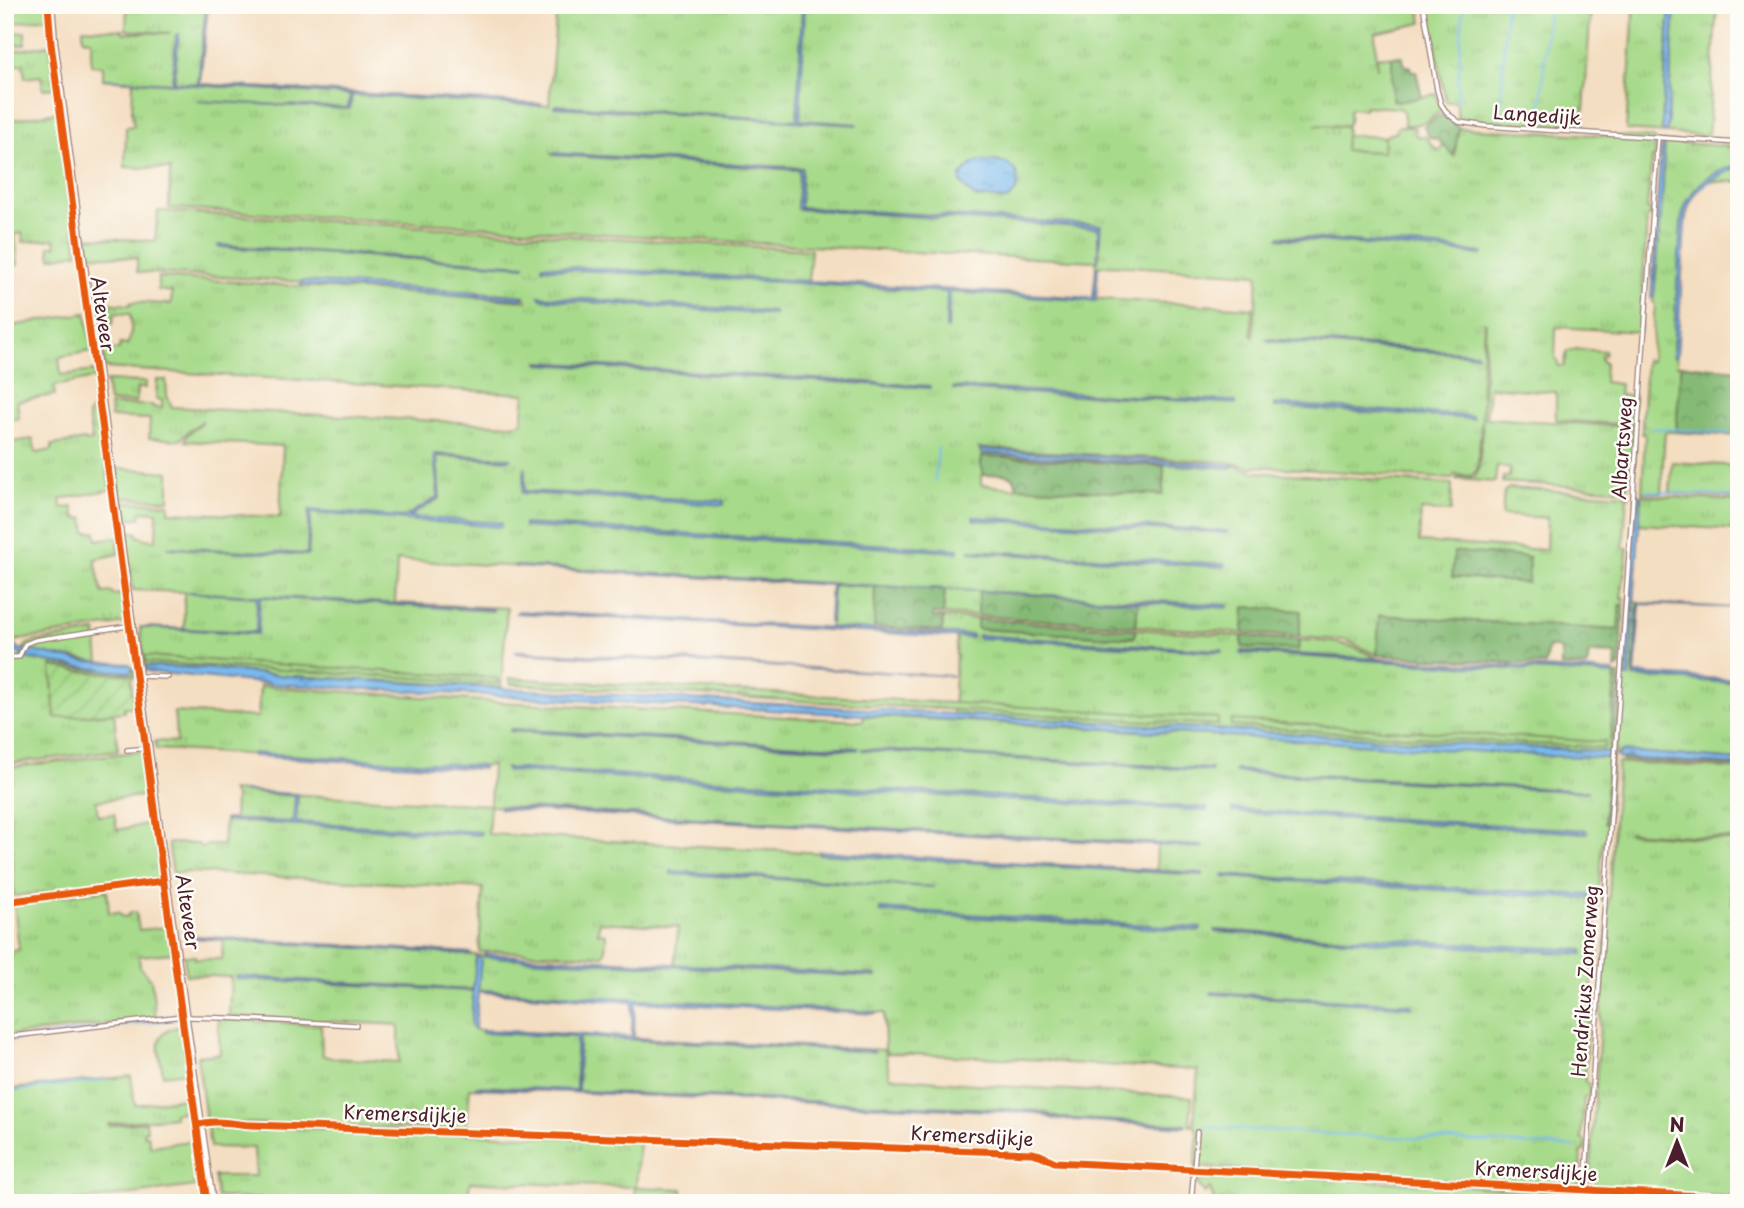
<svg xmlns="http://www.w3.org/2000/svg" width="1744" height="1208" font-family="'Playpen Sans',sans-serif">
  <defs>
    <pattern id="grass-tufts" width="24" height="20" patternUnits="userSpaceOnUse" patternTransform="scale(1.75)"><rect width="24" height="20" fill="#a7da8a"/><path d="M3 7l-1-3M5 7V3M7 7l1-3M15 17l-1-3M17 17v-4M19 17l1-3" fill="none" stroke="#91bb77"/></pattern>
    <pattern id="forest-crowns" width="20" height="18" patternUnits="userSpaceOnUse" patternTransform="scale(1.75)"><rect width="20" height="18" fill="#85ba76"/><path d="M2 6a3 3 0 1 1 6 0M12 15a3 3 0 1 1 6 0" fill="none" stroke="#6f9761"/></pattern>
    <pattern id="wetland-marsh" width="20" height="14" patternUnits="userSpaceOnUse" patternTransform="scale(1.75)"><rect width="20" height="14" fill="#a7da8a"/><path d="M1 5h8M5 5V1M11 12h8M15 12V8" fill="none" stroke="#91bb77"/></pattern>
    <pattern id="garden-furrows" width="10" height="10" patternUnits="userSpaceOnUse" patternTransform="scale(1.75)"><rect width="10" height="10" fill="#a7da8a"/><path d="M-1 1l2-2M0 10L10 0M9 11l2-2" fill="none" stroke="#91bb77"/></pattern>
    <pattern id="water-ripples" width="26" height="14" patternUnits="userSpaceOnUse" patternTransform="scale(1.75)"><rect width="26" height="14" fill="#78b9ed"/><path d="M2 4q2-2 4 0t4 0M15 11q2-2 4 0t4 0" fill="none" stroke="#6496c0"/></pattern>
  </defs>
  <rect width="100%" height="100%" fill="#fdfcf7"/>
  <filter id="ink" filterUnits="userSpaceOnUse"><feTurbulence type="fractalNoise" baseFrequency=".0143" numOctaves="2"/><feDisplacementMap in="SourceGraphic" scale="14" xChannelSelector="R" yChannelSelector="G"/><feConvolveMatrix kernelMatrix="1 2 1 2 8 2 1 2 1" color-interpolation-filters="sRGB"/></filter>
  <filter id="wash" filterUnits="userSpaceOnUse"><feTurbulence type="fractalNoise" baseFrequency=".00686" numOctaves="4" result="noise"/><feDisplacementMap in="SourceGraphic" scale="28" xChannelSelector="R" yChannelSelector="G"/><feGaussianBlur stdDeviation="1.57" result="paint"/><feColorMatrix in="noise" values="0 0 0 0 0 0 0 0 0 0 0 0 0 0 0 0 0 1.4 0 .05"/><feComposite in="paint" operator="in"/></filter>
  <g filter="url(#wash)">
    <rect width="100%" height="100%" fill="#f4dec1"/>
    <g fill="url(#grass-tufts)" stroke="#787c5a" stroke-width="2" fill-rule="evenodd">
      <path d="M5,5H48V18L14,23L16,33L25,32V44L5,47Z"/>
      <path d="M127,5H206L199,83L200,84L549,105L557,5H1274V10L1276,11L1277,5H1419L1422,23L1375,33L1377,69V56L1392,57V100L1402,101L1436,94L1441,110C1431,121 1419,126 1405,125L1403,111L1399,108L1365,106L1364,109L1350,108L1349,122L1346,126L1315,125L1347,127L1345,150L1383,152L1384,137L1391,133H1396L1397,128L1400,126L1415,128L1416,136L1426,137L1431,144L1438,151L1444,145L1453,155L1459,128L1652,138L1655,141V159L1652,158L1647,209L1651,210V216L1647,217L1640,332L1556,327L1555,359L1558,360V366H1564L1567,351H1573L1575,349L1605,351V355H1601V361L1605,362L1604,382L1620,384L1619,395L1635,396L1632,425L1558,420L1556,419V392L1489,387L1486,418L1632,427L1631,440H1636L1634,475L1628,477L1627,490L1502,482L1503,477H1509L1510,468L1497,466L1495,482L1456,479L1457,477H1475L1479,470C1484,421 1483,373 1486,323L1484,322L1481,384L1482,394V418L1477,470L1471,476L1455,474L1452,479L1255,466L1253,468L1228,462L979,448L982,453L1231,468L1232,465L1254,472L1451,484L1452,485L1451,512L1421,510L1419,542L1546,550L1547,518L1502,515L1504,492L1509,488L1626,495L1629,496L1627,497L1623,548H1628L1621,598H1624V605H1620L1618,630L1379,615L1377,655L1345,640L1299,637L1300,611L1245,607L1243,633L1136,626L1138,601L980,591L978,616L943,614L945,589L876,587L874,631L830,628L833,584L397,560L395,603L507,608L501,687L289,676L204,668L151,666L145,667L140,627L184,629V592L133,590L125,532H137L138,537H143L144,539L156,540L157,512L141,511L140,518H124L122,505L127,502L169,504V512L280,517L283,446L185,441L187,435L202,423V421L186,433L180,440L149,438L150,419L111,417L110,405H152L153,407L162,408V400L156,399L157,380H166L167,396L172,407L512,425L522,423L525,394L105,368L102,349L119,350L120,344L127,345C132,336 132,323 130,314L114,313L113,324L98,323L95,302L130,305L131,302L171,304L172,292L158,290V277L527,301L524,296L494,293L137,272V258L89,255L86,237L155,241L158,211L811,250L808,282L1253,308L1251,336L1253,337L1258,279L1257,274L1110,265L1096,267V261L911,252L169,208L170,169L125,167L126,127L134,126L132,114L133,81L103,79V66L91,65V40L83,39V28L123,30V33H171L126,30ZM974,163L1003,201L994,197L977,198L961,183L962,175ZM983,456L1164,466L1163,494L1017,487L1011,488L982,485L981,483V476L984,475L981,464ZM1454,552L1528,557H1529L1453,577Z"/>
      <path d="M1428,5H1591L1583,127L1500,123V122L1472,120L1457,116V102H1446L1445,97Z"/>
      <path d="M1634,5H1670L1662,122L1665,131L1667,129L1675,5H1717L1708,136L1626,130Z"/>
      <path d="M50,45L55,88L43,89L41,76L25,78L23,64L14,65L12,51Z"/>
      <path d="M58,112L78,253L51,258L49,246H56L55,239L23,242L22,233L15,234L18,265L7,267L9,281H5V121Z"/>
      <path d="M1665,142L1739,147V182L1709,181L1720,174L1738,168V165C1709,173 1689,187 1682,217L1673,346V356L1677,359V365H1681L1676,432H1665L1661,493L1642,492L1645,435L1642,433L1641,435L1643,424L1642,425L1646,360L1647,362L1651,361L1655,304L1653,302L1657,267Z"/>
      <path d="M86,313L92,351L64,356L59,358L61,375L94,371L95,378L54,386L55,395L17,401L19,418L5,421V327Z"/>
      <path d="M106,381L146,382L145,388H137L136,402H109Z"/>
      <path d="M98,409L110,490L60,499L62,508L73,507L75,517H77L78,519L84,518L86,532H96L97,540L117,537L119,554L95,559L101,589L103,593L112,592L113,595L123,594L127,623L12,641L5,585V443L33,439L36,453L52,450V445L85,440L86,442L92,441L88,415L90,411Z"/>
      <path d="M1672,462L1739,466V498L1670,493Z"/>
      <path d="M116,468L169,472V500L121,498Z"/>
      <path d="M1641,495L1739,501V530L1639,524Z"/>
      <path d="M1634,601L1641,603H1638L1633,677L1739,683V760L1621,751L1618,755V757L1739,765V767L1623,760L1618,758L1616,755L1622,679L1624,677L1629,676Z"/>
      <path d="M943,617L977,619V629L1133,638L1136,629L1242,636L1243,647L1298,649L1299,640C1333,642 1347,641 1378,659L1615,675L1610,752L953,714L957,634H942Z"/>
      <path d="M96,632L99,662L23,651L26,645L33,642Z"/>
      <path d="M23,654L61,665L86,669L130,672L134,669L135,675L86,672L51,666L55,717L114,713L118,750L5,764V659H18Z"/>
      <path d="M260,686L498,702L863,721L864,716L946,720L1609,758L1604,823L1608,825L1607,838L1603,841L1599,893H1603V899L1598,900L1594,949H1599V957L1594,958L1590,1008L1595,1010L1594,1020L1588,1023L1585,1082L1590,1085L1589,1095L1584,1098L1581,1138L1586,1143L1585,1151L1581,1152L1579,1187L1195,1167L1198,1134L1194,1123L1198,1070L1066,1063L1047,1060L887,1053V1051H885L890,1077L998,1086L1192,1097L1190,1121L1192,1125L1059,1118L1044,1112L1025,1110L470,1088L466,1130L241,1123L206,1120L197,1056L220,1054L218,1019L321,1025L322,1055L331,1058L399,1062V1025L229,1016L231,977L186,975L184,956H195V959H222L223,939L459,953L485,956H522L675,964L678,927L599,922L598,933L606,934L605,953L601,956L499,951L479,952L483,888L191,872L173,873L168,843L198,844L202,848L207,845H223L225,819H234L235,797L231,791L490,805L492,765L475,767L156,749L155,741L177,742L174,712L258,717ZM490,806L1157,845L1156,870L1072,867L488,834ZM477,991L884,1013L885,1050L474,1030Z"/>
      <path d="M142,751L143,752L149,795L96,801L98,816L114,814L117,830L153,823L161,870L160,877L157,879L14,896L9,807H5V768Z"/>
      <path d="M1618,762L1739,769V839L1629,832L1628,833L1739,841V876H1733L1731,903L1739,904V1197L1589,1188Z"/>
      <path d="M107,890L109,913L118,912L123,917L128,916L131,912H136L139,930L169,927L172,953L139,956L140,967L151,979L156,1019L5,1036V952L19,950L14,902Z"/>
      <path d="M182,1026L188,1072L163,1075C159,1050 150,1031 182,1026Z"/>
      <path d="M131,1076L135,1105L192,1097L193,1110L174,1113V1117L108,1124V1126L146,1122L147,1130L143,1131L144,1135H148L150,1146L198,1140L204,1185L61,1203H5V1090Z"/>
      <path d="M212,1122L247,1126L639,1140L636,1187L682,1189V1203H634L635,1187L471,1182L469,1187L467,1203H258V1199L217,1197L214,1176H256L254,1148L210,1147L207,1125Z"/>
      <path d="M1209,1172L1579,1192L1578,1203H1238L1214,1201L1210,1188L1205,1193L1197,1184Z"/>
    </g>
    <g fill="url(#forest-crowns)" stroke="#686c50" stroke-width="2">
      <path d="M1401,56L1406,67L1410,66L1411,71H1416L1422,97L1402,101L1392,100V57Z"/>
      <path d="M1443,114L1459,128L1454,156L1436,138L1434,139L1429,136L1424,126Z"/>
      <path d="M1681,365L1739,370V436L1676,432Z"/>
      <path d="M982,456L1164,466L1163,495L1017,487L1014,478C1009,476 1003,473 997,474C992,474 989,476 984,475L981,464Z"/>
      <path d="M1454,552L1529,557L1528,583L1452,577Z"/>
      <path d="M875,586L945,589L943,614H933V617H943L942,631L874,627Z"/>
      <path d="M979,591L1138,601L1136,626L978,616Z"/>
      <path d="M1620,605H1624L1620,667L1615,669L1616,654L1589,653L1587,667L1561,666V649L1548,647L1545,665L1377,655L1379,615L1618,630Z"/>
      <path d="M1244,607L1301,611L1299,637L1243,633Z"/>
      <path d="M977,619L1136,629L1134,638L977,629Z"/>
      <path d="M1242,636L1299,640L1298,650L1242,647Z"/>
      <path d="M1615,675H1619L1608,825L1604,823Z"/>
    </g>
    <g fill="url(#wetland-marsh)" stroke="#787c5a" stroke-width="2">
      <path d="M144,656L497,678L498,683L146,662Z"/>
      <path d="M509,678L1218,718V725L511,684Z"/>
      <path d="M1231,720L1605,742L1604,748L1231,726Z"/>
    </g>
    <path fill="url(#garden-furrows)" stroke="#787c5a" stroke-width="2" d="M51,666L86,672L135,675L131,680L134,705L133,707H124V712L55,718Z"/>
    <path fill="#a7da8a" stroke="#787c5a" stroke-width="2" d="M1346,135L1384,137L1383,152L1345,150Z"/>
    <g fill="url(#water-ripples)" stroke="#616c8c" stroke-width="2">
      <path d="M206,5H208L200,84L541,104V106L352,95L350,109L196,101L348,108L350,95L102,79L172,83L176,35L179,34L174,82L198,84Z"/>
      <path d="M802,5H805L800,120L857,124V125L554,107L555,105L797,120Z"/>
      <path d="M1670,5H1675L1667,129L1665,133L1662,131V122Z"/>
      <path d="M1664,141L1663,187L1654,297L1651,298L1661,143Z"/>
      <path d="M552,153L802,168L800,207L1101,225L1098,263V228L797,209L799,170L553,155Z"/>
      <path d="M980,161C989,161 1000,160 1008,164C1020,171 1021,189 1010,198C1005,202 1001,199 995,198C989,197 984,199 978,198C971,196 962,185 960,178C964,171 972,163 980,161Z"/>
      <path d="M1738,165V167C1710,179 1690,188 1685,222L1677,356L1673,357L1681,223C1685,191 1707,172 1738,165Z"/>
      <path d="M1280,236L1438,247L1482,253V255L1437,250L1279,238Z"/>
      <path d="M218,245L525,265V266L218,247Z"/>
      <path d="M542,265L1093,298L1096,267H1098L1096,301L950,292L948,329L946,328L947,292L542,268Z"/>
      <path d="M302,281L524,296V298L520,299L300,285Z"/>
      <path d="M539,296L774,312V315L541,299Z"/>
      <path d="M1266,339L1477,353V355L1268,341Z"/>
      <path d="M538,362L930,386V388L539,364Z"/>
      <path d="M954,387L1235,401L1236,404L1089,395L1077,396L953,389Z"/>
      <path d="M1275,404L1472,416L1473,419L1275,407Z"/>
      <path d="M980,449L1232,465L1231,468L981,453Z"/>
      <path d="M434,454L510,458L509,460L437,456L440,498L409,517L501,523V527L311,513L308,555L168,548V547L307,554L309,510L404,517L438,497Z"/>
      <path d="M525,466V491L724,501V505L522,493Z"/>
      <path d="M1637,495H1641L1640,514L1629,677H1624Z"/>
      <path d="M973,517L1227,531V533L974,520Z"/>
      <path d="M524,524L958,549V552L524,527Z"/>
      <path d="M970,550L1225,564L1224,567L970,552Z"/>
      <path d="M515,566C753,579 991,591 1228,605L1227,608L945,589L833,585L831,622H829L831,585L515,567Z"/>
      <path d="M185,592L493,609V611L260,597L258,634L140,627L256,632L257,597Z"/>
      <path d="M1637,603L1739,608L1640,604L1635,674L1739,680V683L1633,677L1638,604Z"/>
      <path d="M518,611L972,635V638L516,613Z"/>
      <path d="M978,635L1222,650V652L978,638Z"/>
      <path d="M5,644L17,646L19,649L29,650L81,661L129,664L134,669L130,672C94,670 60,665 24,658V654L5,652Z"/>
      <path d="M516,651L953,676L516,653Z"/>
      <path d="M1242,651L1613,672L1615,675L1241,653Z"/>
      <path d="M146,666L204,668L289,676L1610,752L1609,758L1550,756L1015,723L271,684L151,672L145,670Z"/>
      <path d="M510,729L858,748L857,750L510,731Z"/>
      <path d="M862,749L1211,769V771L862,750Z"/>
      <path d="M1622,751L1739,760V765L1619,758L1618,755Z"/>
      <path d="M253,753L483,766V769L253,756Z"/>
      <path d="M506,768L1207,808V811L506,771Z"/>
      <path d="M1235,770L1588,791V792L1246,773L1235,772Z"/>
      <path d="M242,791L298,794L296,822L481,832L480,835L226,821L227,819L293,822L295,796Z"/>
      <path d="M500,807L1202,846L1203,848L500,809Z"/>
      <path d="M1232,809L1586,830V833L1232,812Z"/>
      <path d="M819,851L1203,873V875L819,854Z"/>
      <path d="M671,871L934,887L671,874Z"/>
      <path d="M1223,875L1589,895L1590,899L1223,877Z"/>
      <path d="M880,909L1201,928L1200,931L880,912Z"/>
      <path d="M1215,930L1351,938L1373,937L1417,941L1583,950V954L1215,932Z"/>
      <path d="M193,936L471,953V955L193,938Z"/>
      <path d="M485,954L877,975V977L485,957Z"/>
      <path d="M476,957L481,958L475,1028L471,1027L473,991L237,979L236,976L473,990Z"/>
      <path d="M482,990L876,1012V1014L635,1002L634,1038L873,1050L874,1052L579,1037L578,1091L1036,1111L1056,1118L1185,1125V1127L1054,1119L1037,1113L476,1088V1086L576,1090V1037L482,1033L483,1030L632,1037V1002L482,992Z"/>
      <path d="M1211,992L1411,1004L1412,1007L1211,994Z"/>
    </g>
    <g fill="none" stroke-linecap="round" stroke-linejoin="round">
      <g stroke="#78b9ed" stroke-width="2">
        <path d="M1457,102L1463,5"/>
        <path d="M1500,119L1506,5"/>
        <path d="M1540,123L1548,5"/>
        <path d="M1652,428L1739,434"/>
        <path d="M935,481L938,448"/>
        <path d="M1645,491L1739,497"/>
        <path d="M5,1041L178,1019"/>
        <path d="M5,1092L106,1080"/>
        <path d="M1203,1127L1576,1147"/>
      </g>
    </g>
  </g>
  <g filter="url(#ink)">
    <g fill="none" stroke-linecap="round" stroke-linejoin="round">
      <g stroke="#9f7e76" stroke-width="6">
        <g id="minor">
          <path d="M1423,5L1437,90L1441,104L1448,114L1459,122L1486,126L1739,143"/>
          <path d="M5,657H19L25,644L35,640L134,625"/>
          <path d="M140,676L168,677"/>
          <path d="M127,750L149,748"/>
          <path d="M5,902L167,880"/>
          <path d="M5,1037L182,1016L191,1017L225,1018L356,1025"/>
          <path d="M1191,1203L1197,1132"/>
          <path d="M1584,1203L1658,137"/>
        </g>
      </g>
      <g stroke="#9f7e76" stroke-width="7">
        <path id="tertiary" d="M52,5L55,42L167,880L213,1203"/>
      </g>
      <use href="#minor" stroke="#fff" stroke-width="3.5"/>
      <use href="#tertiary" stroke="#fff" stroke-width="4.5"/>
      <g stroke="#fdfcf7" stroke-width="11">
        <g id="cycleway">
          <path d="M48,5L51,44L207,1203"/>
          <path d="M5,902L163,881"/>
          <path d="M197,1125C215,1119 233,1124 251,1125L1032,1153L1040,1155L1055,1162L1739,1198"/>
        </g>
      </g>
      <use href="#cycleway" stroke="#e8590c" stroke-width="7"/>
    </g>
  </g>
  <g text-anchor="middle" stroke-width="5" stroke-linejoin="round" paint-order="stroke">
    <g font-size="19" fill="#4a1f2b" stroke="#fdfcf7">
      <text transform="translate(1537 115) rotate(4)" y="7">Langedijk</text>
      <text transform="translate(103 314) rotate(82)" y="7">Alteveer</text>
      <text transform="translate(1622 448) rotate(-86)" y="7">Albartsweg</text>
      <text transform="translate(188 912) rotate(82)" y="7">Alteveer</text>
      <text transform="translate(1585 981) rotate(-86)" y="7">Hendrikus Zomerweg</text>
      <text transform="translate(405 1114) rotate(2)" y="7">Kremersdijkje</text>
      <text transform="translate(972 1136) rotate(3)" y="7">Kremersdijkje</text>
      <text transform="translate(1536 1171) rotate(3)" y="7">Kremersdijkje</text>
    </g>
  </g>
  <rect width="1744" height="1208" fill="none" stroke="#fdfcf7" stroke-width="28"/>
  <g transform="translate(1677 1142)" stroke="#fdfcf7" stroke-width="5" paint-order="stroke">
  <path d="M0-5L12 26L0 18L-12 26Z" fill="#4a1f2b"/>
  <text y="-10" font-size="19" font-weight="bold" text-anchor="middle" fill="#4a1f2b">N</text>
  </g>
</svg>
